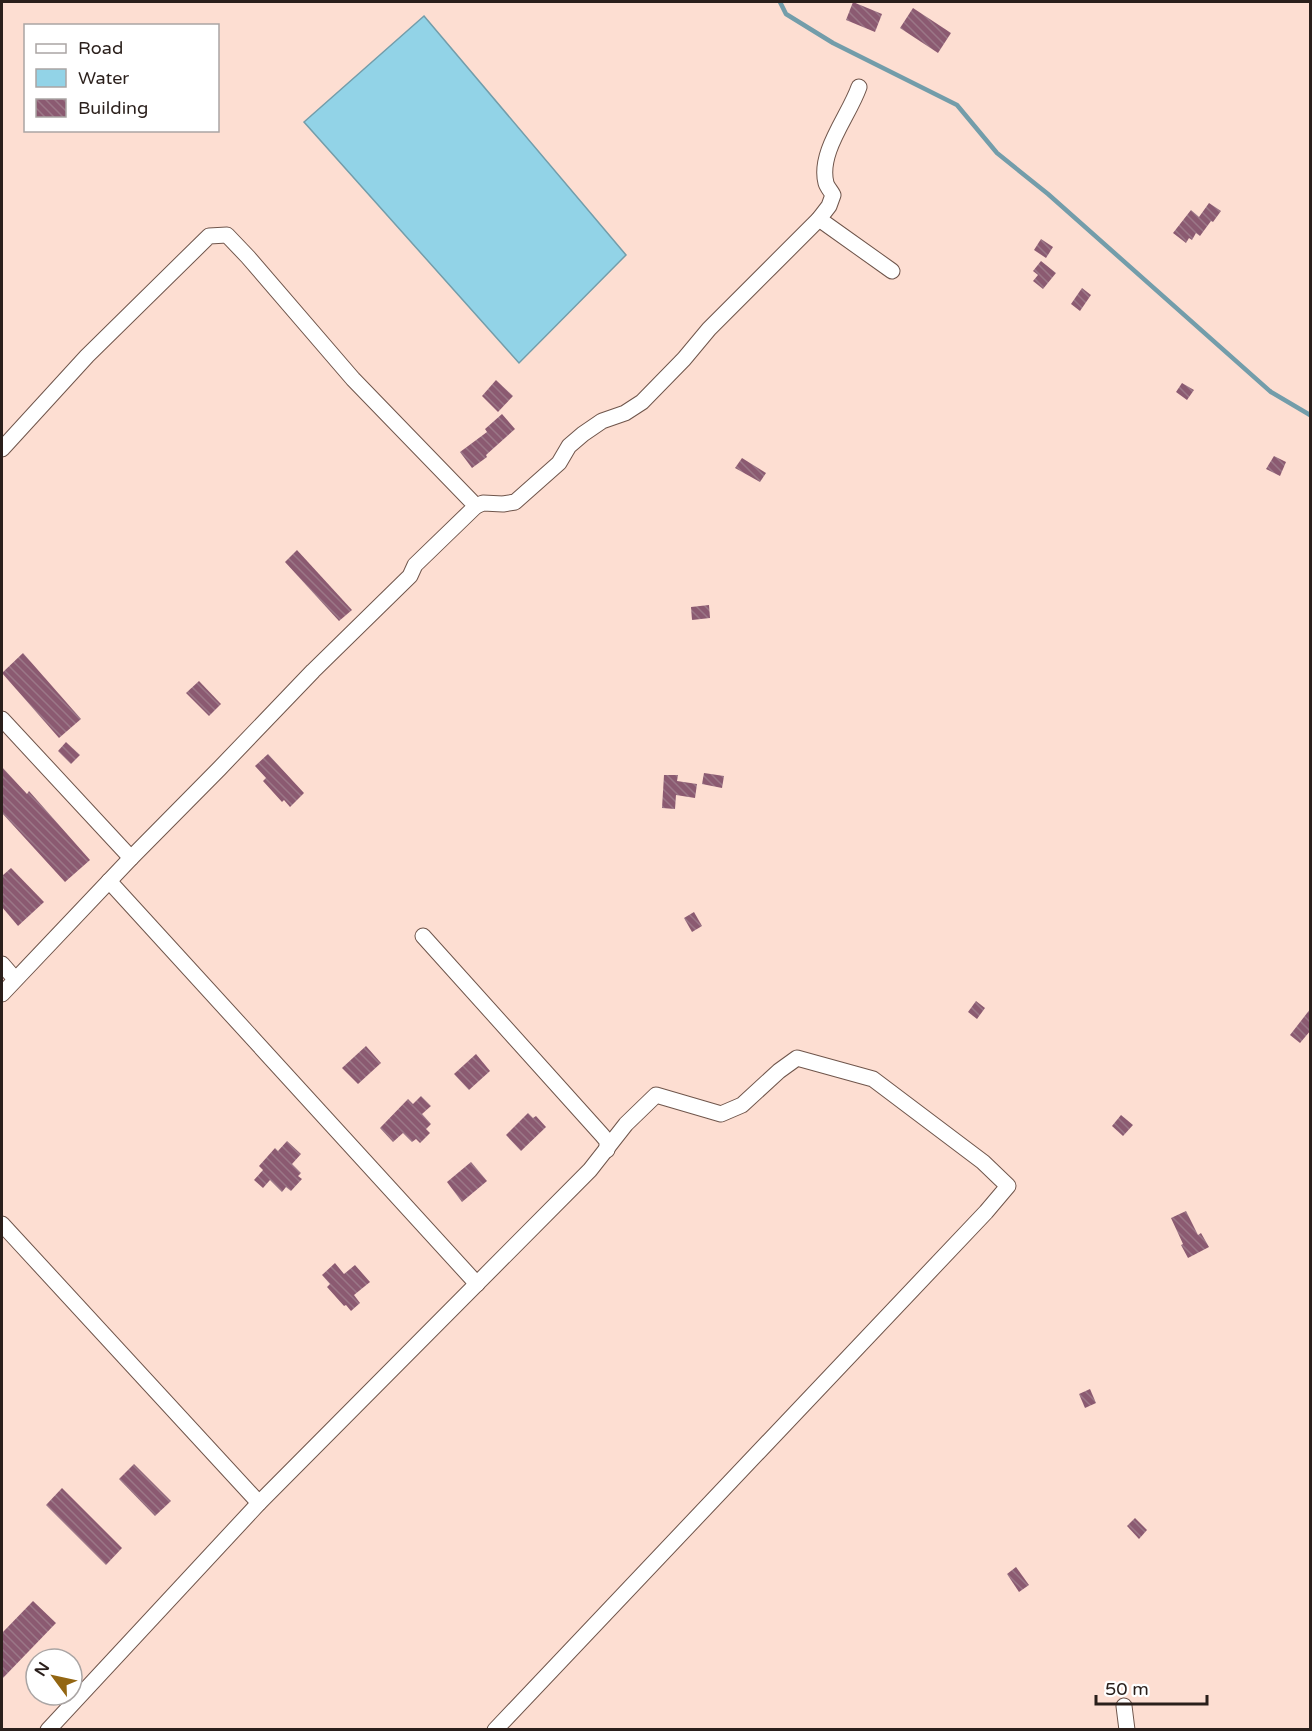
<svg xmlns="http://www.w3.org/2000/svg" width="1312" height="1731" font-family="'Varela Round',sans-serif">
  <defs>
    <pattern id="building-back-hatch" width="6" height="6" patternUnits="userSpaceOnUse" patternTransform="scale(1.5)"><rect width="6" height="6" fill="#8b5a71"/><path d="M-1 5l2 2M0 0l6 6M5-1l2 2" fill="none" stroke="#9b7787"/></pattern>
  </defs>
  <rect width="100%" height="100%" fill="#fdded2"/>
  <path fill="#92d3e7" stroke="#739daa" stroke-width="1.5" d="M424,16L626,255L519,363L304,122Z"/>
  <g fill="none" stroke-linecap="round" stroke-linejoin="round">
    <path stroke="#739daa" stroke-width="4.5" d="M780,2L786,14L833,43L957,105L997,153L1048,194L1271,392L1310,415"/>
  </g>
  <g fill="url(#building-back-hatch)">
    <path d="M853,2L882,14L875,32L846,20Z"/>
    <path d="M913,8L951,33L938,53L900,28Z"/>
    <path d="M1209,203L1221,211L1213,222L1211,221L1200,236L1196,233L1192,240L1189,238L1186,243L1173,233L1191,210L1199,217Z"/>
    <path d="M1041,239L1053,247L1046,258L1034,250Z"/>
    <path d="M1041,261L1056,273L1043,289L1033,281L1038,275L1033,271Z"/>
    <path d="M1082,288L1091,295L1080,311L1071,304Z"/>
    <path d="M496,380L513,396L498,412L482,396Z"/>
    <path d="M1182,383L1194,390L1187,400L1176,392Z"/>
    <path d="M502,414L515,429L486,455L487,457L472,468L460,452L487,432L485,429Z"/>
    <path d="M1274,456L1286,462L1280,476L1266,469Z"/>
    <path d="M742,458L766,473L760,482L735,468Z"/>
    <path d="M297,550L352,610L339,621L285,562Z"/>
    <path d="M709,605L710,618L692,620L691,607Z"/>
    <path d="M23,653L81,719L59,738L2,673Z"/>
    <path d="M199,681L221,704L209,716L186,693Z"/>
    <path d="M66,742L80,755L71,764L58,751Z"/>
    <path d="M268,754L304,793L290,807L284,800L282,802L263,781L266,778L255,766Z"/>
    <path d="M2,767L27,794L29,791L90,860L65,882L2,813Z"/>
    <path d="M704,773L724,776L722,788L702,784Z"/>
    <path d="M664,775H678L677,781L697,784L695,798L676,795L675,809L662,808Z"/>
    <path d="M11,868L44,902L18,926L2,907V876Z"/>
    <path d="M694,912L702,926L692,932L684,918Z"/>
    <path d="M976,1001L985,1008L977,1019L968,1012Z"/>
    <path d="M1311,1008V1030L1300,1043L1290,1035Z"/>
    <path d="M366,1046L381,1063L358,1084L342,1068Z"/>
    <path d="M476,1054L490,1071L469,1090L454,1074Z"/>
    <path d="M421,1096L431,1106L422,1114L431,1124L426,1129L430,1133L420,1143L416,1139L412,1142L403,1133L393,1142L380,1128L408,1099L413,1104Z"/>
    <path d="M528,1113L533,1118L536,1116L546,1127L521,1151L506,1135Z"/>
    <path d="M1121,1115L1133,1125L1123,1136L1112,1126Z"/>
    <path d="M287,1141L301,1154L292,1164L301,1173L298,1176L302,1179L291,1191L286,1187L282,1192L270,1180L263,1188L254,1180L263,1170L259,1166L275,1148L278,1151Z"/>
    <path d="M471,1162L487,1181L462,1202L447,1182Z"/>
    <path d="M1186,1211L1198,1235L1201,1233L1209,1247L1188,1258L1181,1245L1183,1244L1171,1218Z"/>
    <path d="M335,1263L344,1274L355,1265L370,1282L354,1295L360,1303L351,1311L346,1305L344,1306L327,1287L330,1284L322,1275Z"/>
    <path d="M1090,1389L1096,1403L1085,1408L1079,1394Z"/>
    <path d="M134,1464L171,1501L155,1516L119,1479Z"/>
    <path d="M62,1488L122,1548L106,1565L46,1505Z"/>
    <path d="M1135,1518L1147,1530L1139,1539L1127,1526Z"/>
    <path d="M1016,1567L1029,1585L1019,1592L1007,1574Z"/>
    <path d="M33,1601L56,1623L2,1679V1633Z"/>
  </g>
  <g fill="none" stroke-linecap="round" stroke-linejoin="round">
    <g stroke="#6f554b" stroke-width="17">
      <g id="minor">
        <path d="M819,219L892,271"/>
        <path d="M2,449L87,356L209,236L227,235L248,257L353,379L476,506L415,565L410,576L313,671L219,769L131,858L2,994"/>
        <path d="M476,506L483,503L503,504L515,502L559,463L569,446L583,434L602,421L625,413L642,402L684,359L709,329L819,219L829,206L833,195C831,191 827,187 826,183C818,152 849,116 859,87"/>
        <path d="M2,719L131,858"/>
        <path d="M109,881L477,1284"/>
        <path d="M423,936L602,1135L607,1141V1150"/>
        <path d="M2,964L15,979"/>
        <path d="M2,1224L259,1503"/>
        <path d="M1124,1706L1127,1730"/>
        <path d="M48,1730L259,1503L590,1170L626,1124L656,1095L721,1114L742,1105L779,1071L797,1058L873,1079L983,1162L1008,1186L986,1212L495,1730"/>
      </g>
    </g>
    <use href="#minor" stroke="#fff" stroke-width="15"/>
  </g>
  <rect width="1312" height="1731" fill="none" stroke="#2a1f1b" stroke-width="6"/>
  <rect x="24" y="24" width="195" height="108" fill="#ffffff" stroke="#aaa5a4" stroke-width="1.5"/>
  <rect x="36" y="44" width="30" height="9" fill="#ffffff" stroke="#aaa5a4" stroke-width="1.5"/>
  <text x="78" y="54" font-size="18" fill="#2a1f1b">Road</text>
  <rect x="36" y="69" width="30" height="18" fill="#92d3e7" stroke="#aaa5a4" stroke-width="1.5"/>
  <text x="78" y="84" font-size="18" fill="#2a1f1b">Water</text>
  <rect x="36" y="99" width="30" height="18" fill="url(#building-back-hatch)" stroke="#aaa5a4" stroke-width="1.5"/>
  <text x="78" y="114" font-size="18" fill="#2a1f1b">Building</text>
  <g transform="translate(54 1677) rotate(303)"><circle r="28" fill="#ffffff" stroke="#aaa5a4" stroke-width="1.5"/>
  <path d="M0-4.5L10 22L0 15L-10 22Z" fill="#936612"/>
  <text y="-9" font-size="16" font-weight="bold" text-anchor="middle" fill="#2a1f1b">N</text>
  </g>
  <path d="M1096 1695v9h111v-9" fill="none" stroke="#2a1f1b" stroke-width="3"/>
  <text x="1105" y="1695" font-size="18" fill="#2a1f1b" stroke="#ffffff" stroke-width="4.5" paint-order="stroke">50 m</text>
</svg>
